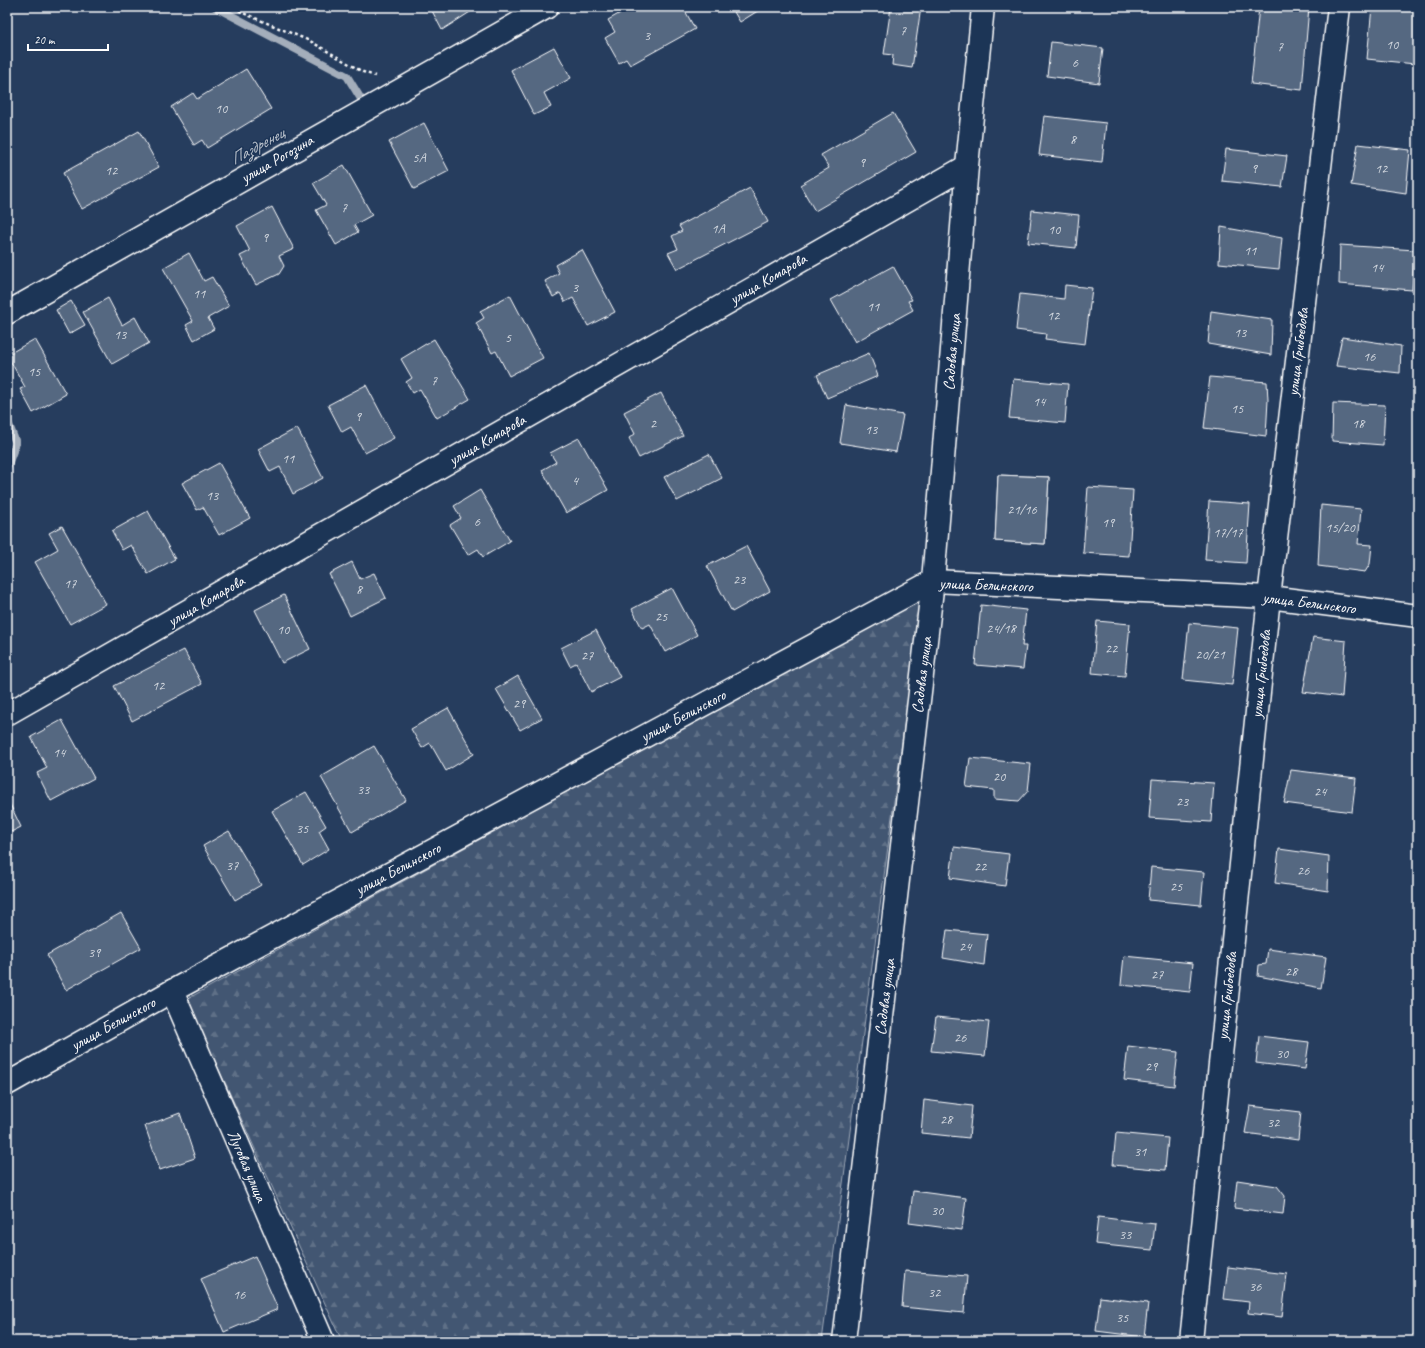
<svg xmlns="http://www.w3.org/2000/svg" width="1425" height="1348" font-family="Caveat,sans-serif">
  <style>
    .forest { fill: url(#forest-firs); stroke: #a0aab8 }
    .lines { fill: none; stroke-linecap: round; stroke-linejoin: round }
    .stream { stroke: #a4aebb; stroke-width: 8 }
    .building { fill: #556781; stroke: #fff }
    .minor-casing { stroke: #fff; stroke-width: 25 }
    .path { stroke: #fff; stroke-width: 2.5; stroke-dasharray: 3 3; stroke-linecap: butt }
    .minor { stroke: #1d3557; stroke-width: 22 }
    .labels { text-anchor: middle; dominant-baseline: central; stroke-width: 3; stroke-linejoin: round; paint-order: stroke }
    .number-label { font-size: 14px; fill: #d4d9e0 }
    .street-label { font-size: 16px; fill: #fff; stroke: #1d3557 }
    .water-label { font-size: 17px; font-style: italic; fill: #bbc2cc; stroke: #1d3557 }
  </style>
  <defs>
    <pattern id="forest-firs" width="22" height="20" patternUnits="userSpaceOnUse"><rect width="22" height="20" fill="#425672"/><path d="M5 1l3.5 6h-7zM16 11l3.5 6h-7z" fill="#5e6f87"/></pattern>
  </defs>
  <rect width="100%" height="100%" fill="#263d5e"/>
  <filter id="ink" filterUnits="userSpaceOnUse"><feTurbulence type="fractalNoise" baseFrequency=".025" numOctaves="2"/><feDisplacementMap in="SourceGraphic" scale="8" xChannelSelector="R" yChannelSelector="G"/><feConvolveMatrix kernelMatrix="1 2 1 2 8 2 1 2 1" color-interpolation-filters="sRGB"/></filter>
  <g filter="url(#ink)">
    <!-- forest -->
    <path class="forest" d="M921 599 822 1341H342L187 999Z"/>
    <g class="lines">
      <!-- stream -->
      <g class="stream">
        <path d="M215 7 347 76 364 104 358 107"/>
        <path d="M7 420 16 443 7 467"/>
      </g>
    </g>
    <!-- building -->
    <g class="building">
      <path d="M430 7H478L442 30Z"/>
      <path d="M631 7H683L695 29 630 65 626 59 619 63 605 38 615 32 608 20Z"/>
      <path d="M731 7H764L740 22Z"/>
      <path d="M891 7H921L912 68 892 65 893 55 884 54Z"/>
      <path d="M1259 7H1309L1302 90 1251 84Z"/>
      <path d="M1372 7H1418V28L1415 64 1367 59Z"/>
      <path d="M1051 42 1103 48 1099 83 1047 76Z"/>
      <path d="M554 47 571 78 544 93 551 107 534 115 511 70Z"/>
      <path d="M246 69 271 109 207 148 202 140 194 145 171 107 193 93 197 99Z"/>
      <path d="M893 113 916 152 815 211 800 185 829 168 821 155Z"/>
      <path d="M1044 116 1106 123 1102 162 1039 155Z"/>
      <path d="M424 123 449 171 414 189 389 142Z"/>
      <path d="M139 131 159 167 82 209 63 173Z"/>
      <path d="M1358 144 1410 150 1406 193 1351 185Z"/>
      <path d="M1226 149 1287 156 1282 187 1222 181Z"/>
      <path d="M344 165 372 215 354 225 358 232 336 245 316 210 326 205 313 183Z"/>
      <path d="M750 188 768 222 677 269 668 253 678 249 672 236 682 231 679 226Z"/>
      <path d="M272 207 294 249 279 256 284 266 279 274 256 285 240 256 250 251 237 226Z"/>
      <path d="M1032 210 1079 215 1076 248 1028 243Z"/>
      <path d="M1221 227 1282 238 1279 269 1219 263Z"/>
      <path d="M1340 245 1415 250 1412 290 1339 284Z"/>
      <path d="M582 250 615 312 588 326 573 298 565 302 560 293 553 297 545 281 559 273 555 265Z"/>
      <path d="M189 253 204 281 212 277 229 306 208 318 214 329 194 340 186 325 193 321 163 268Z"/>
      <path d="M893 266 912 300 908 301 913 310 855 342 831 300Z"/>
      <path d="M1065 285 1092 288 1085 344 1045 339 1046 334 1016 330 1020 294 1064 299Z"/>
      <path d="M510 295 543 358 509 376 496 351 492 353 476 323 484 318 480 311Z"/>
      <path d="M108 298 122 325 135 317 149 343 112 364 83 312Z"/>
      <path d="M71 301 85 325 69 334 56 310Z"/>
      <path d="M1211 311 1272 320 1271 355 1208 344Z"/>
      <path d="M1342 337 1401 346 1400 373 1336 366Z"/>
      <path d="M35 339 66 394 33 413 20 389 25 387 7 355Z"/>
      <path d="M434 339 470 399 437 418 420 389 413 393 406 382 412 378 401 359Z"/>
      <path d="M869 353 878 376 827 398 817 375Z"/>
      <path d="M1210 377 1267 382 1268 400 1266 436 1204 428Z"/>
      <path d="M1013 379 1068 384 1065 423 1009 418Z"/>
      <path d="M366 385 394 438 365 453 351 427 342 432 328 405Z"/>
      <path d="M661 393 683 436 639 458 629 438 635 434 624 412Z"/>
      <path d="M1333 403 1385 405 1383 445 1332 441Z"/>
      <path d="M846 405 903 415 896 452 840 443Z"/>
      <path d="M297 428 323 478 293 494 280 467 270 472 258 449Z"/>
      <path d="M579 438 608 490 566 513 542 470 556 462 550 453Z"/>
      <path d="M709 454 722 478 677 501 664 477Z"/>
      <path d="M219 463 250 518 219 535 203 507 197 510 182 483Z"/>
      <path d="M998 475 1049 477 1045 544 995 541Z"/>
      <path d="M998 475 1049 477 1045 544 995 541Z"/>
      <path d="M1088 487 1133 490 1129 556 1083 553Z"/>
      <path d="M480 490 510 541 483 557 478 549 468 555 450 525 461 518 454 506Z"/>
      <path d="M1209 501 1250 504 1246 563 1205 560Z"/>
      <path d="M1321 505 1361 509 1358 544 1372 545 1370 564 1365 572 1318 566Z"/>
      <path d="M148 511 175 559 148 574 131 545 122 550 112 531Z"/>
      <path d="M62 526 106 604 70 624 35 562 58 549 49 533Z"/>
      <path d="M746 546 770 591 732 612 707 566Z"/>
      <path d="M352 562 360 579 374 573 386 598 350 616 329 574Z"/>
      <path d="M672 588 697 635 665 652 650 624 642 628 632 609Z"/>
      <path d="M284 595 310 649 282 663 255 610Z"/>
      <path d="M981 605 1026 610 1022 646H1026L1023 669 975 665Z"/>
      <path d="M1097 621 1130 624 1125 676 1092 673Z"/>
      <path d="M1189 623 1238 628 1232 685 1183 680Z"/>
      <path d="M596 630 620 677 591 692 576 663 570 666 561 648Z"/>
      <path d="M1313 637 1346 641 1342 697 1303 692Z"/>
      <path d="M184 650 202 684 132 721 114 686Z"/>
      <path d="M518 676 542 718 520 730 496 689Z"/>
      <path d="M448 708 474 754 446 771 430 743 422 748 411 729Z"/>
      <path d="M62 720 94 778 51 801 37 773 47 768 31 737Z"/>
      <path d="M374 746 406 800 352 832 321 777Z"/>
      <path d="M970 758 1031 764 1028 791 1019 801 994 799V790L966 787Z"/>
      <path d="M1291 770 1356 778 1352 812 1284 803Z"/>
      <path d="M1152 779 1214 783 1211 822 1149 818Z"/>
      <path d="M306 792 326 826 319 831 329 849 303 865 272 811Z"/>
      <path d="M7 798 21 827 7 834Z"/>
      <path d="M229 831 261 885 235 900 203 846Z"/>
      <path d="M954 847 1009 854 1005 886 950 878Z"/>
      <path d="M1279 849 1329 856 1328 891 1275 883Z"/>
      <path d="M1151 867 1204 872 1201 905 1148 900Z"/>
      <path d="M121 913 141 948 66 990 47 955Z"/>
      <path d="M947 930 987 934 984 965 943 958Z"/>
      <path d="M1268 949 1326 957 1321 988 1258 976 1259 965 1266 964Z"/>
      <path d="M1124 956 1193 963 1190 992 1121 985Z"/>
      <path d="M936 1017 989 1022 985 1056 931 1051Z"/>
      <path d="M1259 1036 1309 1042 1305 1069 1256 1063Z"/>
      <path d="M1128 1046 1178 1052 1174 1086 1124 1080Z"/>
      <path d="M924 1100 972 1106 969 1138 921 1133Z"/>
      <path d="M1250 1106 1301 1112 1298 1140 1245 1133Z"/>
      <path d="M180 1113 195 1158 160 1170 145 1126Z"/>
      <path d="M1116 1133 1168 1138 1165 1170 1113 1165Z"/>
      <path d="M1237 1180 1277 1186 1285 1196 1283 1214 1234 1208Z"/>
      <path d="M913 1191 966 1198 962 1230 909 1223Z"/>
      <path d="M1098 1217 1155 1224 1152 1250 1095 1244Z"/>
      <path d="M255 1256 278 1309 224 1332 201 1279Z"/>
      <path d="M1228 1267 1287 1274 1282 1317 1248 1313 1249 1302 1224 1299Z"/>
      <path d="M905 1271 967 1276 964 1313 902 1307Z"/>
      <path d="M1100 1297 1148 1303 1144 1337 1096 1331Z"/>
      <path d="M51 1335 53 1341H34Z"/>
    </g>
    <g class="lines">
      <!-- minor casing -->
      <g class="minor-casing">
        <g id="minor">
          <path d="M7 313 547 7"/>
          <path d="M7 714 967 166"/>
          <path d="M172 991 323 1341"/>
          <path d="M7 1084 172 991 933 581 1269 597 1418 616"/>
          <path d="M844 1341 933 581 967 166 983 7"/>
          <path d="M1191 1341 1269 597 1339 7"/>
        </g>
      </g>
      <!-- path -->
      <path class="path" d="M234 7 243 13 310 41 363 72 375 76"/>
      <!-- minor -->
      <use href="#minor" class="minor"/>
    </g>
  </g>
  <g class="labels">
    <!-- number labels -->
    <g class="number-label">
      <text x="903" y="30">7</text>
      <text x="647" y="35">3</text>
      <text x="1392" y="44">10</text>
      <text x="1280" y="46">7</text>
      <text x="1075" y="62">6</text>
      <text x="221" y="108">10</text>
      <text x="1073" y="139">8</text>
      <text x="419" y="157">5А</text>
      <text x="862" y="162">9</text>
      <text x="1254" y="168">9</text>
      <text x="1381" y="168">12</text>
      <text x="111" y="170">12</text>
      <text x="344" y="207">7</text>
      <text x="718" y="228">1А</text>
      <text x="1054" y="229">10</text>
      <text x="265" y="237">9</text>
      <text x="1250" y="250">11</text>
      <text x="1377" y="267">14</text>
      <text x="575" y="287">3</text>
      <text x="199" y="293">11</text>
      <text x="873" y="306">11</text>
      <text x="1053" y="315">12</text>
      <text x="1240" y="332">13</text>
      <text x="120" y="334">13</text>
      <text x="508" y="337">5</text>
      <text x="1369" y="356">16</text>
      <text x="34" y="371">15</text>
      <text x="434" y="380">7</text>
      <text x="1039" y="401">14</text>
      <text x="1237" y="408">15</text>
      <text x="358" y="416">9</text>
      <text x="653" y="423">2</text>
      <text x="1358" y="423">18</text>
      <text x="871" y="429">13</text>
      <text x="288" y="458">11</text>
      <text x="575" y="480">4</text>
      <text x="212" y="495">13</text>
      <text x="1022" y="509">21/16</text>
      <text x="477" y="521">6</text>
      <text x="1108" y="522">19</text>
      <text x="1340" y="527">15/20</text>
      <text x="1228" y="532">17/17</text>
      <text x="739" y="579">23</text>
      <text x="70" y="583">17</text>
      <text x="359" y="589">8</text>
      <text x="661" y="616">25</text>
      <text x="1001" y="628">24/18</text>
      <text x="283" y="629">10</text>
      <text x="1111" y="648">22</text>
      <text x="1210" y="654">20/21</text>
      <text x="587" y="655">27</text>
      <text x="158" y="685">12</text>
      <text x="519" y="703">29</text>
      <text x="59" y="752">14</text>
      <text x="999" y="776">20</text>
      <text x="363" y="789">33</text>
      <text x="1320" y="791">24</text>
      <text x="1182" y="801">23</text>
      <text x="302" y="828">35</text>
      <text x="232" y="865">37</text>
      <text x="980" y="866">22</text>
      <text x="1303" y="870">26</text>
      <text x="1176" y="886">25</text>
      <text x="965" y="946">24</text>
      <text x="94" y="952">39</text>
      <text x="1291" y="971">28</text>
      <text x="1157" y="974">27</text>
      <text x="960" y="1037">26</text>
      <text x="1282" y="1053">30</text>
      <text x="1151" y="1066">29</text>
      <text x="946" y="1119">28</text>
      <text x="1273" y="1122">32</text>
      <text x="1140" y="1151">31</text>
      <text x="937" y="1210">30</text>
      <text x="1125" y="1234">33</text>
      <text x="1255" y="1286">36</text>
      <text x="934" y="1292">32</text>
      <text x="239" y="1294">16</text>
      <text x="1122" y="1317">35</text>
    </g>
    <!-- street labels -->
    <g class="street-label">
      <text transform="translate(277 159) rotate(-30)">улица Рогозина</text>
      <text transform="translate(768 279) rotate(-30)">улица Комарова</text>
      <text transform="translate(952 352) rotate(-85)">Садовая улица</text>
      <text transform="translate(1298 352) rotate(-83)">улица Грибоедова</text>
      <text transform="translate(487 440) rotate(-30)">улица Комарова</text>
      <text transform="translate(986 585) rotate(2)">улица Белинского</text>
      <text transform="translate(206 601) rotate(-30)">улица Комарова</text>
      <text transform="translate(1309 603) rotate(7)">улица Белинского</text>
      <text transform="translate(1261 674) rotate(-84)">улица Грибоедова</text>
      <text transform="translate(922 675) rotate(-83)">Садовая улица</text>
      <text transform="translate(683 716) rotate(-28)">улица Белинского</text>
      <text transform="translate(398 869) rotate(-28)">улица Белинского</text>
      <text transform="translate(1227 996) rotate(-84)">улица Грибоедова</text>
      <text transform="translate(885 997) rotate(-83)">Садовая улица</text>
      <text transform="translate(113 1024) rotate(-29)">улица Белинского</text>
      <text transform="translate(247 1166) rotate(67)">Луговая улица</text>
    </g>
    <!-- water labels -->
    <g class="water-label">
      <text transform="translate(257 146) rotate(-29)">Паздренец</text>
    </g>
  </g>
  <!-- margin -->
  <rect width="1425" height="1348" fill="none" stroke="#1d3557" stroke-width="24"/>
  <rect x="12" y="12" width="1401" height="1324" fill="none" stroke="#fff" stroke-width="1.5" filter="url(#ink)"/>
  <!-- scale -->
  <path d="M28 44v6h80v-6" fill="none" stroke="#ffffff" stroke-width="2"/>
  <text x="34" y="44" font-size="12" fill="#ffffff" stroke="#1d3557" stroke-width="3" paint-order="stroke">20 m</text>
</svg>
